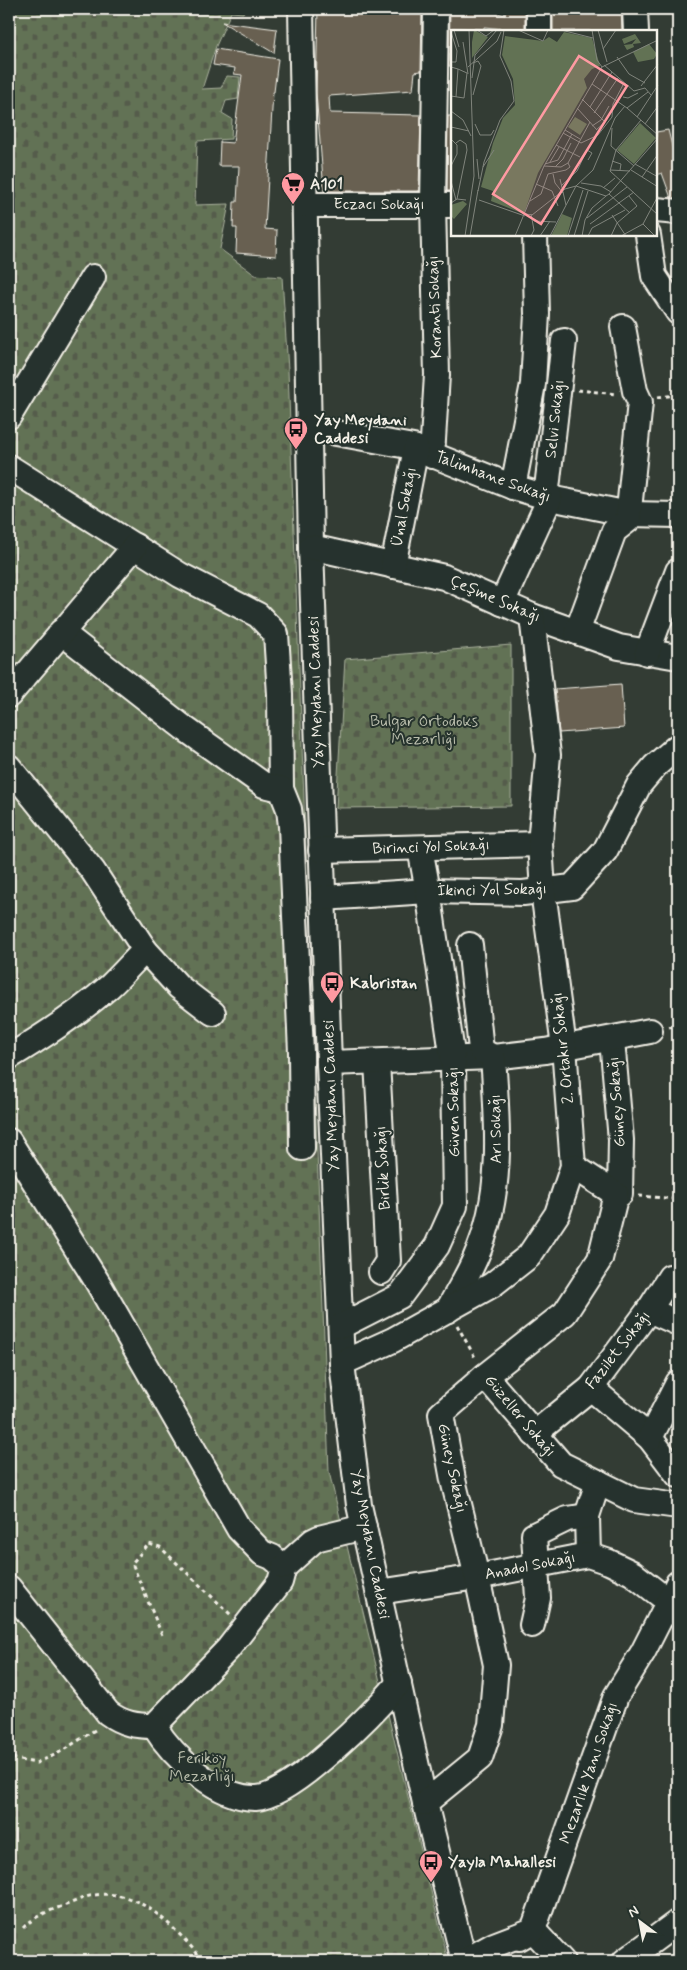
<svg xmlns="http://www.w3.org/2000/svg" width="687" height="1970" font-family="Mynerve,sans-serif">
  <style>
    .cemetery { fill: url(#cemetery-stones); stroke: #abb29e }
    .building { fill: #686151; stroke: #f4f1e8 }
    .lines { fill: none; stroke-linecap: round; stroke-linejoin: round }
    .minor-casing { stroke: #f4f1e8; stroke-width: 28 }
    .path { stroke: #f4f1e8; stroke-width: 3; stroke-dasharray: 4 4; stroke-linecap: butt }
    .minor { stroke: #26332d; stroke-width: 24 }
    .labels { text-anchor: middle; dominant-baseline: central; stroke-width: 4; stroke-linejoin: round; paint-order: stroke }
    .poi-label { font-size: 16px; font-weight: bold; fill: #f4f1e8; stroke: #26332d; text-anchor: start }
    .street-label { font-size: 16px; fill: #f4f1e8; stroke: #26332d }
    .park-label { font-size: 16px; fill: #babead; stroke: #26332d }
    .inset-road { fill: none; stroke: #80847c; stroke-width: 1 }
    .view { fill: #ff9aa2; fill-opacity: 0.15; stroke: #ff9aa2; stroke-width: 2.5 }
    .inset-edge { fill: none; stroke: #f4f1e8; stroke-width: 2.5 }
  </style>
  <defs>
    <pattern id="cemetery-stones" width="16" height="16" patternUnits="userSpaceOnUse" patternTransform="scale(1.25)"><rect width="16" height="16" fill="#627254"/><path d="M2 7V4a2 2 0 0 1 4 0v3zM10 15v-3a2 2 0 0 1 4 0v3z" fill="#545b4c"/></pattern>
  </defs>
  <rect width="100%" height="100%" fill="#333c34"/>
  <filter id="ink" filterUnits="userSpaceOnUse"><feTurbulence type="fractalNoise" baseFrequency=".02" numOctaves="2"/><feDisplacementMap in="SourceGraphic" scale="10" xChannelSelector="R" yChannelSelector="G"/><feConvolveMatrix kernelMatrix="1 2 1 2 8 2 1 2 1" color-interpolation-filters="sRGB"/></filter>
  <g filter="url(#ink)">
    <!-- cemetery -->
    <g class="cemetery">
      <path d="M9 9H245L243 13 231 12 216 46 202 89 221 88 227 76 240 77 238 99 226 101 222 113 232 119 231 139 197 141 195 205 229 204 220 249 255 275 282 277 288 370 329 1472 448 1961H9Z"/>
      <path d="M511 645V806L336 808 345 659Z"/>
    </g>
    <!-- building -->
    <g class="building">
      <path d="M318 9H422L421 71 415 72 413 90 329 96 330 113 421 115 419 191H324L316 93Z"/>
      <path d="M450 9H482L505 15V9H525V31L484 27V29L452 28V66H449Z"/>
      <path d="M553 9H621L622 31H553Z"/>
      <path d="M222 22 277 29 274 53Z"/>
      <path d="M216 49 278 59 274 92H273L265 229 277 230 276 256 236 253 237 228H233L234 202H237L239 166H219L220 142 233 143 242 75 234 74 235 68 213 65Z"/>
      <path d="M448 116H452V191H447Z"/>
      <path d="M668 130 678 170V198H671L662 173 656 175V132Z"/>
      <path d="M621 684 624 728 559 733 555 689Z"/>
    </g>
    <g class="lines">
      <!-- minor casing -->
      <g class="minor-casing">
        <g id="minor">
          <path d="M301 9 311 547 329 1063 342 1363 359 1505 425 1803 464 1961"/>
          <path d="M635 9 636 31"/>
          <path d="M539 31V9"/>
          <path d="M306 205H452"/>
          <path d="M656 210 678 212"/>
          <path d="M648 235 654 276 678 312"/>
          <path d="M9 416 93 277"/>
          <path d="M309 428 413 447 513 487 550 498 629 514 678 515"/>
          <path d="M432 456 437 375 433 204 436 9"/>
          <path d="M9 467 180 575 258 615 276 634 280 694 281 789"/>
          <path d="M513 487 533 384 537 314 535 235"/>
          <path d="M546 497 564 341"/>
          <path d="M311 547 444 577 532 616 619 647 678 657"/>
          <path d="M393 566 416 448"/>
          <path d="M502 603 550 498"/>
          <path d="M61 632 184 728 264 785 281 789 289 809 291 826 301 1052 302 1148"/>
          <path d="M577 632 614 531 628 520 640 402 635 391 623 327"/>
          <path d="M647 653 678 571"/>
          <path d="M9 695 135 546"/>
          <path d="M9 767 93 871 145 950 179 987 213 1013"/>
          <path d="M321 850 540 844"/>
          <path d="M323 898 428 891 523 893 572 887 605 851 639 785 655 766 678 746"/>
          <path d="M612 1040 621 1140 620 1194"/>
          <path d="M9 1057C44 1036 79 1013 110 986 122 975 133 962 145 950"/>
          <path d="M377 1062 388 1261 381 1272"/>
          <path d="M329 1063 493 1057 545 1051 650 1031"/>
          <path d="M9 1141 98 1283 239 1529 262 1553 272 1557 284 1567 280 1582 228 1649 154 1726C173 1757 218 1799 256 1798 292 1797 375 1711 399 1683"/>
          <path d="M448 1310C457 1293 467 1277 475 1259 504 1195 498 1125 493 1057L481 1050 470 945"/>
          <path d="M649 1310 678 1323"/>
          <path d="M341 1326 400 1296 437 1246 455 1206 453 1060 428 891 420 848"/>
          <path d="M342 1363 393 1340 492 1285 529 1256 557 1214 573 1166 564 1047 543 891 540 844 548 755 532 616"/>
          <path d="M485 1376 561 1464 634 1500 678 1506"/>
          <path d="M591 1388 650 1438 678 1475"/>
          <path d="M534 1434 591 1388 649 1310 670 1277"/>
          <path d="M650 1438 678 1383"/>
          <path d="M588 1555 587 1516 598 1482"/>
          <path d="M284 1567 313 1541 319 1538 364 1527"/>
          <path d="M9 1588 108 1713C123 1724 136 1726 154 1726"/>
          <path d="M379 1592 477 1577 588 1555 609 1562 632 1573 669 1602 678 1615"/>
          <path d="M532 1625 538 1598 534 1535 567 1519 587 1516"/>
          <path d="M425 1803 480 1758 491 1725 496 1665 477 1577 453 1480 441 1414 485 1376 565 1313 600 1259 616 1194 573 1166"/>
          <path d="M519 1938 533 1930 562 1961"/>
          <path d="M465 1961 494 1945 533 1930 616 1696 643 1652 678 1583"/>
          <path d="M625 1961 678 1922"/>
        </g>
      </g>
      <!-- path -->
      <g class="path">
        <path d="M578 390 617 394"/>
        <path d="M658 397 678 395"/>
        <path d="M669 1027 678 1025"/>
        <path d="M639 1196 678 1199"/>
        <path d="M457 1325 476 1359"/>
        <path d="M162 1635 132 1563 149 1544 160 1547 231 1615"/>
        <path d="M9 1750 15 1759 36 1763 57 1754 98 1728"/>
        <path d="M23 1928C34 1916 51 1910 66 1905 75 1902 85 1896 95 1895 142 1888 176 1930 204 1961"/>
      </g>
      <!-- minor -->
      <use href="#minor" class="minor"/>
    </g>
  </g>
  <!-- icons -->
  <defs>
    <g id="supermarket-pin" transform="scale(1.25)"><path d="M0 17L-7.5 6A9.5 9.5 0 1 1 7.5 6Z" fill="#ff9aa2" stroke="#26332d"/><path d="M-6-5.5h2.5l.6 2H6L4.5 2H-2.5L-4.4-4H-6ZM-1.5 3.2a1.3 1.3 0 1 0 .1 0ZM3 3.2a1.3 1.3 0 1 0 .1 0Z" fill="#111"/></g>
    <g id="bus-pin" transform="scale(1.25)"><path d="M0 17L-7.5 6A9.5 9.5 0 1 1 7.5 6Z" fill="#ff9aa2" stroke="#26332d"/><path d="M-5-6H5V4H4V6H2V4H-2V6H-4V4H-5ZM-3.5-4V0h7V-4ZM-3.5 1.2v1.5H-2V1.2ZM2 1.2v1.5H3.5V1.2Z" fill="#111"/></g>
  </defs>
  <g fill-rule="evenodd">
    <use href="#supermarket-pin" x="293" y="184"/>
    <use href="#bus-pin" x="296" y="429"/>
    <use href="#bus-pin" x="332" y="983"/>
    <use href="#bus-pin" x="431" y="1862"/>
  </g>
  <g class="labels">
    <!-- poi labels -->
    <g class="poi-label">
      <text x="310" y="184">A101</text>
      <text x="314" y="420">Yay Meydani<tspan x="314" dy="18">Caddesi</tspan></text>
      <text x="350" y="983">Kabristan</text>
      <text x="448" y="1862">Yayla Mahallesi</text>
    </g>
    <!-- street labels -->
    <g class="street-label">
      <text x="379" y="204">Eczacı Sokağı</text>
      <text transform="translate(435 307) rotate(-92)">Koranti Sokağı</text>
      <text transform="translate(555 419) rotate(-84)">Selvi Sokağı</text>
      <text transform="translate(493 477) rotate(20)">Talimhane Sokağı</text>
      <text transform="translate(404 507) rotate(-79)">Ünal Sokağı</text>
      <text transform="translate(495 599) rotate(23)">Çeşme Sokağı</text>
      <text transform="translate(316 692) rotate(-92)">Yay Meydanı Caddesi</text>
      <text transform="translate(431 847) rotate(-2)">Birinci Yol Sokağı</text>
      <text transform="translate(492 890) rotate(-1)">İkinci Yol Sokağı</text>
      <text transform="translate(563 1048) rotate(-96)">2. Ortakır Sokağı</text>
      <text transform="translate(331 1096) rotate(-92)">Yay Meydanı Caddesi</text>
      <text transform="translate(617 1102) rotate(-94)">Güney Sokağı</text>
      <text transform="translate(454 1112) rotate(-91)">Güven Sokağı</text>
      <text transform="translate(496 1129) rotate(-91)">Arı Sokağı</text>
      <text transform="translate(383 1168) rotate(-93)">Birlik Sokağı</text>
      <text transform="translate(618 1350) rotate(-52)">Fazilet Sokağı</text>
      <text transform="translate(520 1416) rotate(50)">Güzeller Sokağı</text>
      <text transform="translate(452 1468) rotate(78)">Güney Sokağı</text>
      <text transform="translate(370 1544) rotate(79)">Yay Meydanı Caddesi</text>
      <text transform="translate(530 1566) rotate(-11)">Anadol Sokağı</text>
      <text transform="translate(589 1773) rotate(-71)">Mezarlık Yanı Sokağı</text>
    </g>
    <!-- park labels -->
    <g class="park-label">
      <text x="424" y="721">Bulgar Ortodoks<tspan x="424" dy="18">Mezarlığı</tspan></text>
      <text x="202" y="1758">Feriköy<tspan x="202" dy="18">Mezarlığı</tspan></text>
    </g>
  </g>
  <!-- overview -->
  <g transform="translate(451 30)">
    <rect width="206" height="206" fill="#333c34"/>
    <path d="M23 0 37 7 21 28V12ZM184 4 190 13 182 14 183 17 176 20 173 15 181 14 185 9 173 14 171 9Z" fill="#627254"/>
    <path d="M198 14 206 24 203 29 187 32 182 22ZM12 171 16 174 3 189 0 186V175ZM111 184 121 188 116 206H100Z" fill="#627254"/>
    <path d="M113 2 141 8 149 36 141 39 133 49 136 58 87 143 73 184 40 171 42 161 30 157 42 113 52 88 64 75 62 49 51 25 54 6 92 11 98 7 106 12ZM124 87 136 94 129 105 117 97ZM189 93 205 108 183 134 166 120Z" fill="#627254"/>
    <path class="inset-road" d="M3 0 8 17M26 0 35 6 43 0M67 0 92 11 97 0M110 0 142 8M141 0 146 30 151 37M147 0 156 32M0 2 6 21 5 32H0M12 12 17 44M152 19 165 0M166 27 178 44 194 53M22 33 27 31 30 36 22 65M153 35 183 61 194 58 200 65M0 37 7 39 5 67M17 37 46 11 50 2M21 48 24 25 46 0M141 54 176 78 207 105M190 56 207 34M0 66 13 68 16 43 7 39M172 67 177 68 187 63M131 69 154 92 145 100M139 77 161 42M126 78 146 100M176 78 197 62M0 81 12 90 20 106M143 83 167 48M186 87 207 55M190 90 165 120 159 141 207 185M24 94 29 105H40L43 100M194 94 207 76M141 96 150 90 158 76M0 97 18 101M161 98 160 116 183 136M114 100 129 109M112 103 130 113 147 105 161 87 162 74 173 53M0 109 6 115V124L0 136M5 113 9 110 15 114 16 120 6 169M105 115 129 127M26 129 28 149M161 131 170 134 169 140M99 132 108 117M94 134 107 130 121 104M184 134 207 147M93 136 110 137 117 133 139 92M32 137 43 120M104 137 112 129 120 113M159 140 179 141M180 140 207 157M102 144 104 153 112 163M191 147 207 124M109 149 115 175M0 151 5 170M130 153 150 156 160 162M85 154 101 161 107 176M111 155 126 141 136 120 141 123 137 130M125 156 155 166 158 164 179 183M152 158 164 148M27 161 33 132 49 90 63 71 60 51 49 26 53 0M158 164 207 108M28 170 74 186M79 171 90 164 97 144 115 140 119 137 117 133M0 173 6 169 15 170M75 184 81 185 114 159 125 156M80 184 83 200 80 206M161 185 175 206M136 188 176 157M83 191 105 192M139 194 183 162M192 194 204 206M14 206 23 146 18 0M19 206 27 160M64 206 93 136 151 37 207 10M89 206 99 191M99 206 125 156 142 140 164 88 174 76M117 206 132 160M123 206 137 161M131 206 134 190 141 178 155 166M137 206 141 198 174 180M160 206 166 193 186 176 178 166M170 206 192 194 207 166"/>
    <path class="view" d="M128 26 176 56 90 194 42 164Z"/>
    <rect width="206" height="206" class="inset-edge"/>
  </g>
  <!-- margin -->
  <rect width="687" height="1970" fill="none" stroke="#26332d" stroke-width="30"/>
  <rect x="15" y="15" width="657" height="1940" fill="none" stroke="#f4f1e8" stroke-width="2" filter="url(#ink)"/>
  <!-- north arrow -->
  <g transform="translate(640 1922) rotate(328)" stroke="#26332d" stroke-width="4" paint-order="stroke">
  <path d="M0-4L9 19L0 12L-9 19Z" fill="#f4f1e8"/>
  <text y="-8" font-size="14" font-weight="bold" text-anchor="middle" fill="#f4f1e8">N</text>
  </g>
</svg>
